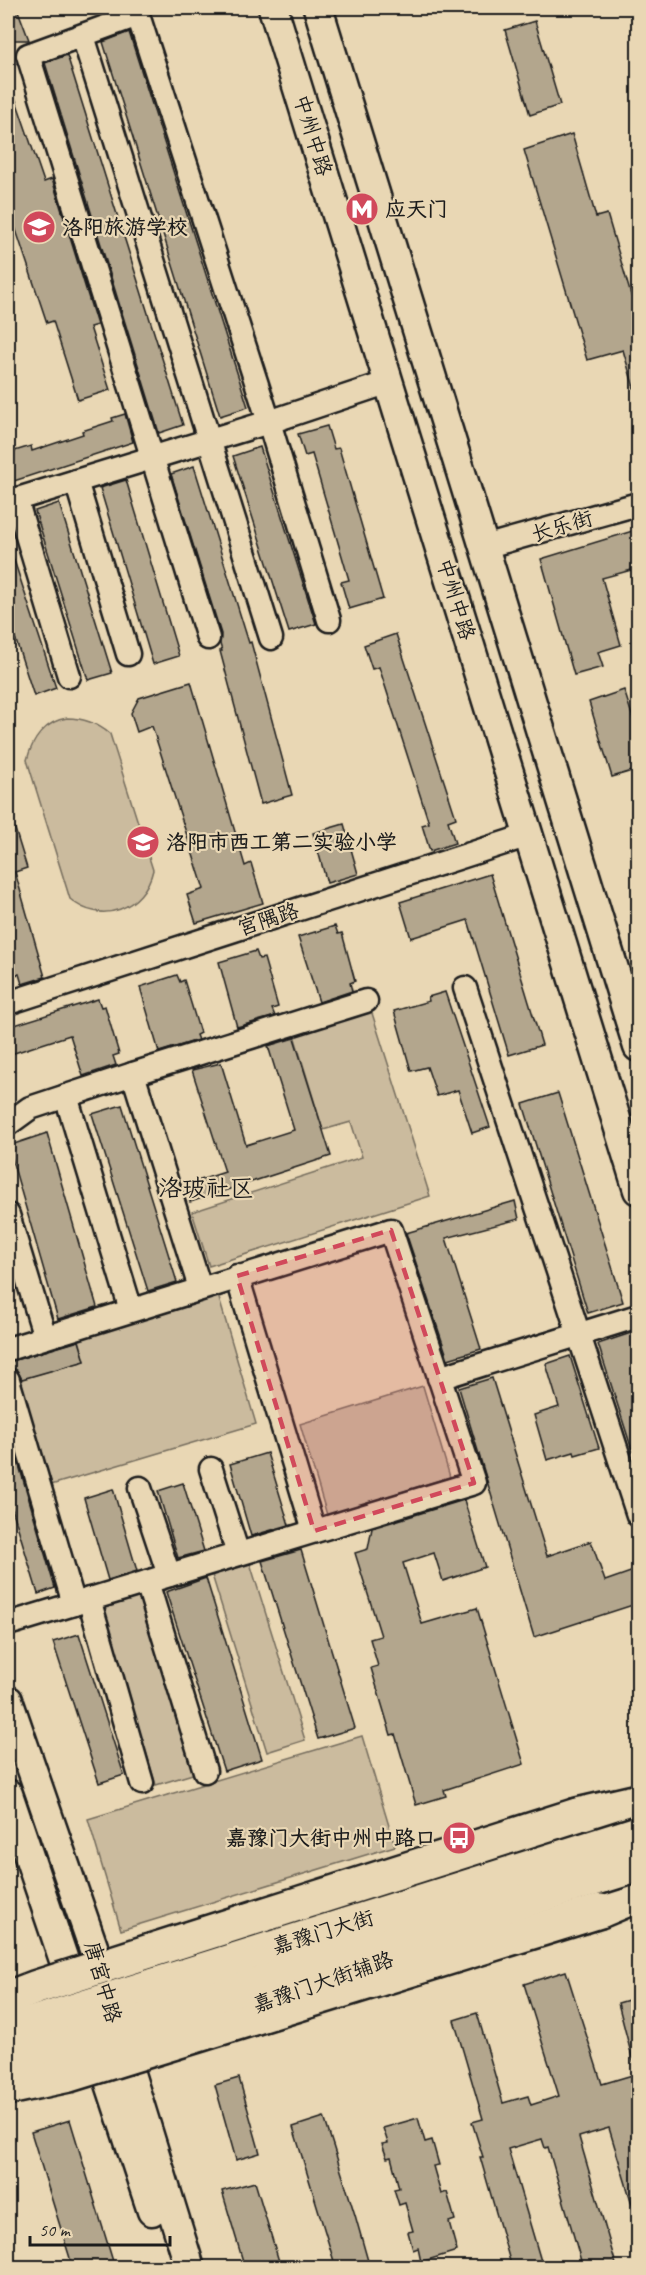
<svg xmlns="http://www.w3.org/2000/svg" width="646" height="2275" font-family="Caveat,'LXGW WenKai TC',sans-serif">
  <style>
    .green { fill: #cbbb9e; stroke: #746c5d; stroke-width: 1.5 }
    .building { fill: #b3a68d; stroke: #1c1c1c; stroke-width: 1.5 }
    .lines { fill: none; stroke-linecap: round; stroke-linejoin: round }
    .minor-casing { stroke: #1c1c1c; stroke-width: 27 }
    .major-casing { stroke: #1c1c1c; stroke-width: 33 }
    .highway-casing { stroke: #1c1c1c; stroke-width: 38 }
    .minor { stroke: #e9d7b4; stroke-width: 22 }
    .major { stroke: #e9d7b4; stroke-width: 28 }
    .highway { stroke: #e9d7b4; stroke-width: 33 }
    .highway-bridge-casing { stroke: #1c1c1c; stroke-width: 38; stroke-linecap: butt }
    .highway-bridge { stroke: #e9d7b4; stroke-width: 33 }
    .marked { fill: #d1495b; fill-opacity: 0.2; stroke: #d1495b; stroke-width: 4.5; stroke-dasharray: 12 8; stroke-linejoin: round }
    .labels { text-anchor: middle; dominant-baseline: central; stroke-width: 4.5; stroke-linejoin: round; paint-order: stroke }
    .street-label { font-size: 21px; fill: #1c1c1c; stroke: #e9d7b4 }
    .poi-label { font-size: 21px; font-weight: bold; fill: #1c1c1c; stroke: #e9d7b4; text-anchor: start }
    .quarter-label { font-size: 24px; fill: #1c1c1c; stroke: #e9d7b4 }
  </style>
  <rect width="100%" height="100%" fill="#e9d7b4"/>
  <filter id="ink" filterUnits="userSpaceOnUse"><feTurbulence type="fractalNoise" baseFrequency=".0167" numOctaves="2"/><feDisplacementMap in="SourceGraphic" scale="12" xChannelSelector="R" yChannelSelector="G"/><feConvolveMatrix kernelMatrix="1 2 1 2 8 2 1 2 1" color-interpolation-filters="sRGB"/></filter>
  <g filter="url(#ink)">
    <!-- green -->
    <g class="green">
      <path d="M67 718C84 718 97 723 110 734L153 870C144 909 101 926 70 899L27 760C32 740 45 721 67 718Z"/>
      <path d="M371 1010 430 1196 209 1266 192 1212 362 1157 351 1122 323 1130 294 1035Z"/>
      <path d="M218 1295 256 1424 51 1485 20 1379 85 1361 78 1336Z"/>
      <path d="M423 1386 450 1477 327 1515 300 1424Z"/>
      <path d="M250 1563 305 1740 267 1752 212 1575Z"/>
      <path d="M141 1593 196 1773 156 1785 101 1605Z"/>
      <path d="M362 1736 395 1846 121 1930 88 1819Z"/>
    </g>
    <!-- building -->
    <g class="building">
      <path d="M8 8H17L29 40H8Z"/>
      <path d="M535 21 560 105 530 115 505 30Z"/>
      <path d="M129 32 248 407 220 416 103 42Z"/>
      <path d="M67 55 183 425 159 433 45 63Z"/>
      <path d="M8 83H10L44 182 52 179 97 325 90 327 110 390 78 400 53 321 47 323 8 206V182L13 180 8 165Z"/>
      <path d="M572 134 596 217 607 214 639 322V388H634L623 350 587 360 524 150Z"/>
      <path d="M125 414 133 442 8 483V453L31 446 32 451 83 434 82 431 113 421 112 418Z"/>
      <path d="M327 426 334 449 339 448 383 599 349 609 341 582 349 580 312 454 305 456 298 434Z"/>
      <path d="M260 447 316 624 289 632 233 456Z"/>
      <path d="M194 466 249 643 251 642 292 795 261 804 220 651H222L220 644 221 634 171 474Z"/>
      <path d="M126 480 179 656 153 664 100 488Z"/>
      <path d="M59 503 112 673 88 680 35 511Z"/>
      <path d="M639 529V568L602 578 621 645 598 652 603 667 574 675 541 559Z"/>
      <path d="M8 548H10L56 688 34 696 8 616Z"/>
      <path d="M396 634 456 818 448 821 455 843 430 851 422 825 429 823 379 667 372 669 364 645Z"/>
      <path d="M191 682 245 866 251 863 263 903 196 923 187 895 204 889 152 726 137 732 131 713 139 698Z"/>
      <path d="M624 690 639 737V769L612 777 589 702Z"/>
      <path d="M11 816 27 868 15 872 45 977 22 984 19 974 8 977V817Z"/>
      <path d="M344 824 358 874 327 883 313 833Z"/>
      <path d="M490 874 542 1045 509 1055 468 920 411 938 400 902Z"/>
      <path d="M335 926 338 934 342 933 355 981 350 983 352 991 319 1002 298 937Z"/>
      <path d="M256 951 259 959 264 958 278 1007 272 1009 275 1016 237 1027 219 962Z"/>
      <path d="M177 975 180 982 184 980 200 1033 196 1035 198 1040 159 1052 140 987Z"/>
      <path d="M445 992 490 1127 472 1133 458 1090 437 1096 427 1067 411 1071 394 1011 429 1001 428 997Z"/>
      <path d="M98 999 101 1007 105 1006 119 1054 113 1056 116 1065 83 1076 70 1035 8 1055V1027Z"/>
      <path d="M294 1038 331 1156 190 1202 185 1185 225 1172 192 1070 221 1063 246 1145 294 1130 268 1046Z"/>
      <path d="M558 1093 623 1302 588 1313 523 1104Z"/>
      <path d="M122 1105 177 1282 148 1291 92 1114Z"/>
      <path d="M47 1133 97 1307 58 1319 8 1146Z"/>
      <path d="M515 1201 519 1219 446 1238 481 1349 448 1359 406 1233Z"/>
      <path d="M634 1332 639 1347V1459H635L598 1344Z"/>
      <path d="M79 1341 85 1361 22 1379 17 1370 8 1367V1362Z"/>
      <path d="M570 1356 599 1448 575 1455 574 1452 547 1460 534 1415 559 1407 546 1364Z"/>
      <path d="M492 1378 547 1556 591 1541 605 1581 639 1569V1603L534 1637 459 1388Z"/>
      <path d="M8 1428 55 1588 38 1594 8 1495Z"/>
      <path d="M267 1453 289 1525 251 1536 230 1464Z"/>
      <path d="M183 1483 204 1551 178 1558 158 1491Z"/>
      <path d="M113 1489 137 1571 108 1580 84 1498Z"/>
      <path d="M464 1500 485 1567 443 1581 434 1553 403 1563 422 1624 477 1608 524 1764 444 1790 446 1796 416 1805 395 1734 391 1735 371 1668 378 1666 370 1639 381 1636 355 1553 368 1549 372 1528Z"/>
      <path d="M301 1550 355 1728 318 1739 262 1561Z"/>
      <path d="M206 1578 262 1759 224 1771 166 1592Z"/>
      <path d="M79 1634 124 1775 99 1783 53 1642Z"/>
      <path d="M566 1971 602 2084 639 2073V2213L635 2214 609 2128 579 2137 617 2268H583L548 2147 545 2148 542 2139 508 2149 543 2268H512L480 2157H483L472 2122 483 2119 454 2020 477 2013 503 2103 528 2096 531 2105 559 2096 524 1984Z"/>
      <path d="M639 1997V2061H633L618 2003Z"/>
      <path d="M239 2078 260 2153 236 2160 215 2085Z"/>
      <path d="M324 2117 355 2215 370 2268H336L293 2127Z"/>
      <path d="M418 2118 425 2142 432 2140 439 2165 433 2166 441 2194 447 2192 455 2220 449 2222 457 2251 421 2262 418 2248 413 2250 408 2232 413 2231 405 2203 399 2205 394 2189 399 2188 391 2157 387 2158 382 2144 388 2143 383 2128Z"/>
      <path d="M70 2120 115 2268H73L31 2132Z"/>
      <path d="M255 2182 281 2268H245L222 2191Z"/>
    </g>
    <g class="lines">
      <!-- minor casing -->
      <g class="minor-casing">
        <g id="minor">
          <path d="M83 36 271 638"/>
          <path d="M76 481 128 654"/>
          <path d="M16 499 69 676"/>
          <path d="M8 502 269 422 389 382"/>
          <path d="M484 547 638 504"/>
          <path d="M208 638 28 55 138 15 269 422 329 620"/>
          <path d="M465 988 638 1515"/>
          <path d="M8 1003 529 835"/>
          <path d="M133 1074 366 1001"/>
          <path d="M66 1096 131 1310"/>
          <path d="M8 1124 30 1108 133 1074 200 1288"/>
          <path d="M8 1215 45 1337"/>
          <path d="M237 1276 314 1531"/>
          <path d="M8 1349 391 1230 474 1483 8 1624"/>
          <path d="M439 1378 638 1316"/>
          <path d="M8 1380 74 1604"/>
          <path d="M211 1469 238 1554"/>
          <path d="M140 1488 169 1575"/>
          <path d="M147 1582 205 1771"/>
          <path d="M89 1599 142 1783"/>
        </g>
      </g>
      <!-- major casing -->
      <g class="major-casing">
        <g id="major">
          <path d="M273 8 638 1190"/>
          <path d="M318 8 638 1047"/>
          <path d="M8 1700 107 1987"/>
          <path d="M8 1794 76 1996"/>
          <path d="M119 2038 190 2268"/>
          <path d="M97 2044 152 2211"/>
        </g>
      </g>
      <!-- highway casing -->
      <g class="highway-casing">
        <g id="highway">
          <path d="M577 1815 638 1801"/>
          <path d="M600 1911 638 1895"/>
        </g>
      </g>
      <!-- minor -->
      <use href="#minor" class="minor"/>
      <!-- major -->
      <use href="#major" class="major"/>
      <!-- highway -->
      <use href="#highway" class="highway"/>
      <!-- highway-bridge casing -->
      <g class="highway-bridge-casing">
        <g id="highway-bridge">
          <path d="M8 1998 37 1987 577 1815"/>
          <path d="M8 2031 638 1833"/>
          <path d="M8 2063 638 1865"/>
          <path d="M8 2088 69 2075 600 1911"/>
        </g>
      </g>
      <!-- highway-bridge -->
      <use href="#highway-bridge" class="highway-bridge"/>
    </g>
  </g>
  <!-- marked area -->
  <path class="marked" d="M391 1230 474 1483 314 1531 237 1276Z"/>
  <!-- icons -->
  <defs>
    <g id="metro-disc" transform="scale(1.725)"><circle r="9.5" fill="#d1495b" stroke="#e9d7b4"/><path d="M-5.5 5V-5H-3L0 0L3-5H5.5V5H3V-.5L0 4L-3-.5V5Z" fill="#fff"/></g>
    <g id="school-disc" transform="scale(1.725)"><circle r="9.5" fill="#d1495b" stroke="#e9d7b4"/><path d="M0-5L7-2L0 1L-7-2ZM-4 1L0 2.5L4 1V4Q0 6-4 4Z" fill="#fff"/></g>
    <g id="bus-disc" transform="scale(1.725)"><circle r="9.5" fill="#d1495b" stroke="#e9d7b4"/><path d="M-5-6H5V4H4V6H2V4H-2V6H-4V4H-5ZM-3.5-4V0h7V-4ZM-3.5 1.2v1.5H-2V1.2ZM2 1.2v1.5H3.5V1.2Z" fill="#fff"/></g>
  </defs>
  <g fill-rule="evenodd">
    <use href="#metro-disc" x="362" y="209"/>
    <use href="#school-disc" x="39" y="227"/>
    <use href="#school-disc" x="143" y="842"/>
    <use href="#bus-disc" x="459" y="1838"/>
  </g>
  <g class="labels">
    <!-- street labels -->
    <g class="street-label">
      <text transform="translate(313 135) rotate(73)">中州中路</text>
      <text transform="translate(562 526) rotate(-16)">长乐街</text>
      <text transform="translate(456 599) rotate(73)">中州中路</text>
      <text transform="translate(268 919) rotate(-18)">宫隅路</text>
      <text transform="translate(323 1932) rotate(-17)">嘉豫门大街</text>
      <text transform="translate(103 1982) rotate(74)">唐宫中路</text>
      <text transform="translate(323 1982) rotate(-19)">嘉豫门大街辅路</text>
    </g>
    <!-- poi labels -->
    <g class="poi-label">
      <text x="385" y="209">应天门</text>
      <text x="62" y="227">洛阳旅游学校</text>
      <text x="166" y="842">洛阳市西工第二实验小学</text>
      <text x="436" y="1838" text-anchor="end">嘉豫门大街中州中路口</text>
    </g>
    <!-- quarter labels -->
    <g class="quarter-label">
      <text x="206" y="1188">洛玻社区</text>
    </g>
  </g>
  <!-- margin -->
  <rect width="646" height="2275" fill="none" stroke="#e9d7b4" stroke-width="30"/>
  <rect x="15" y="15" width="616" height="2245" fill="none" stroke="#1c1c1c" stroke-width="2" filter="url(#ink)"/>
  <!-- scale -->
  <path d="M30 2236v9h140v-9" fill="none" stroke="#1c1c1c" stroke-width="3"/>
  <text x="39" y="2236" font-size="18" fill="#1c1c1c" stroke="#e9d7b4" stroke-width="4.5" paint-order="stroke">50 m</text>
</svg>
